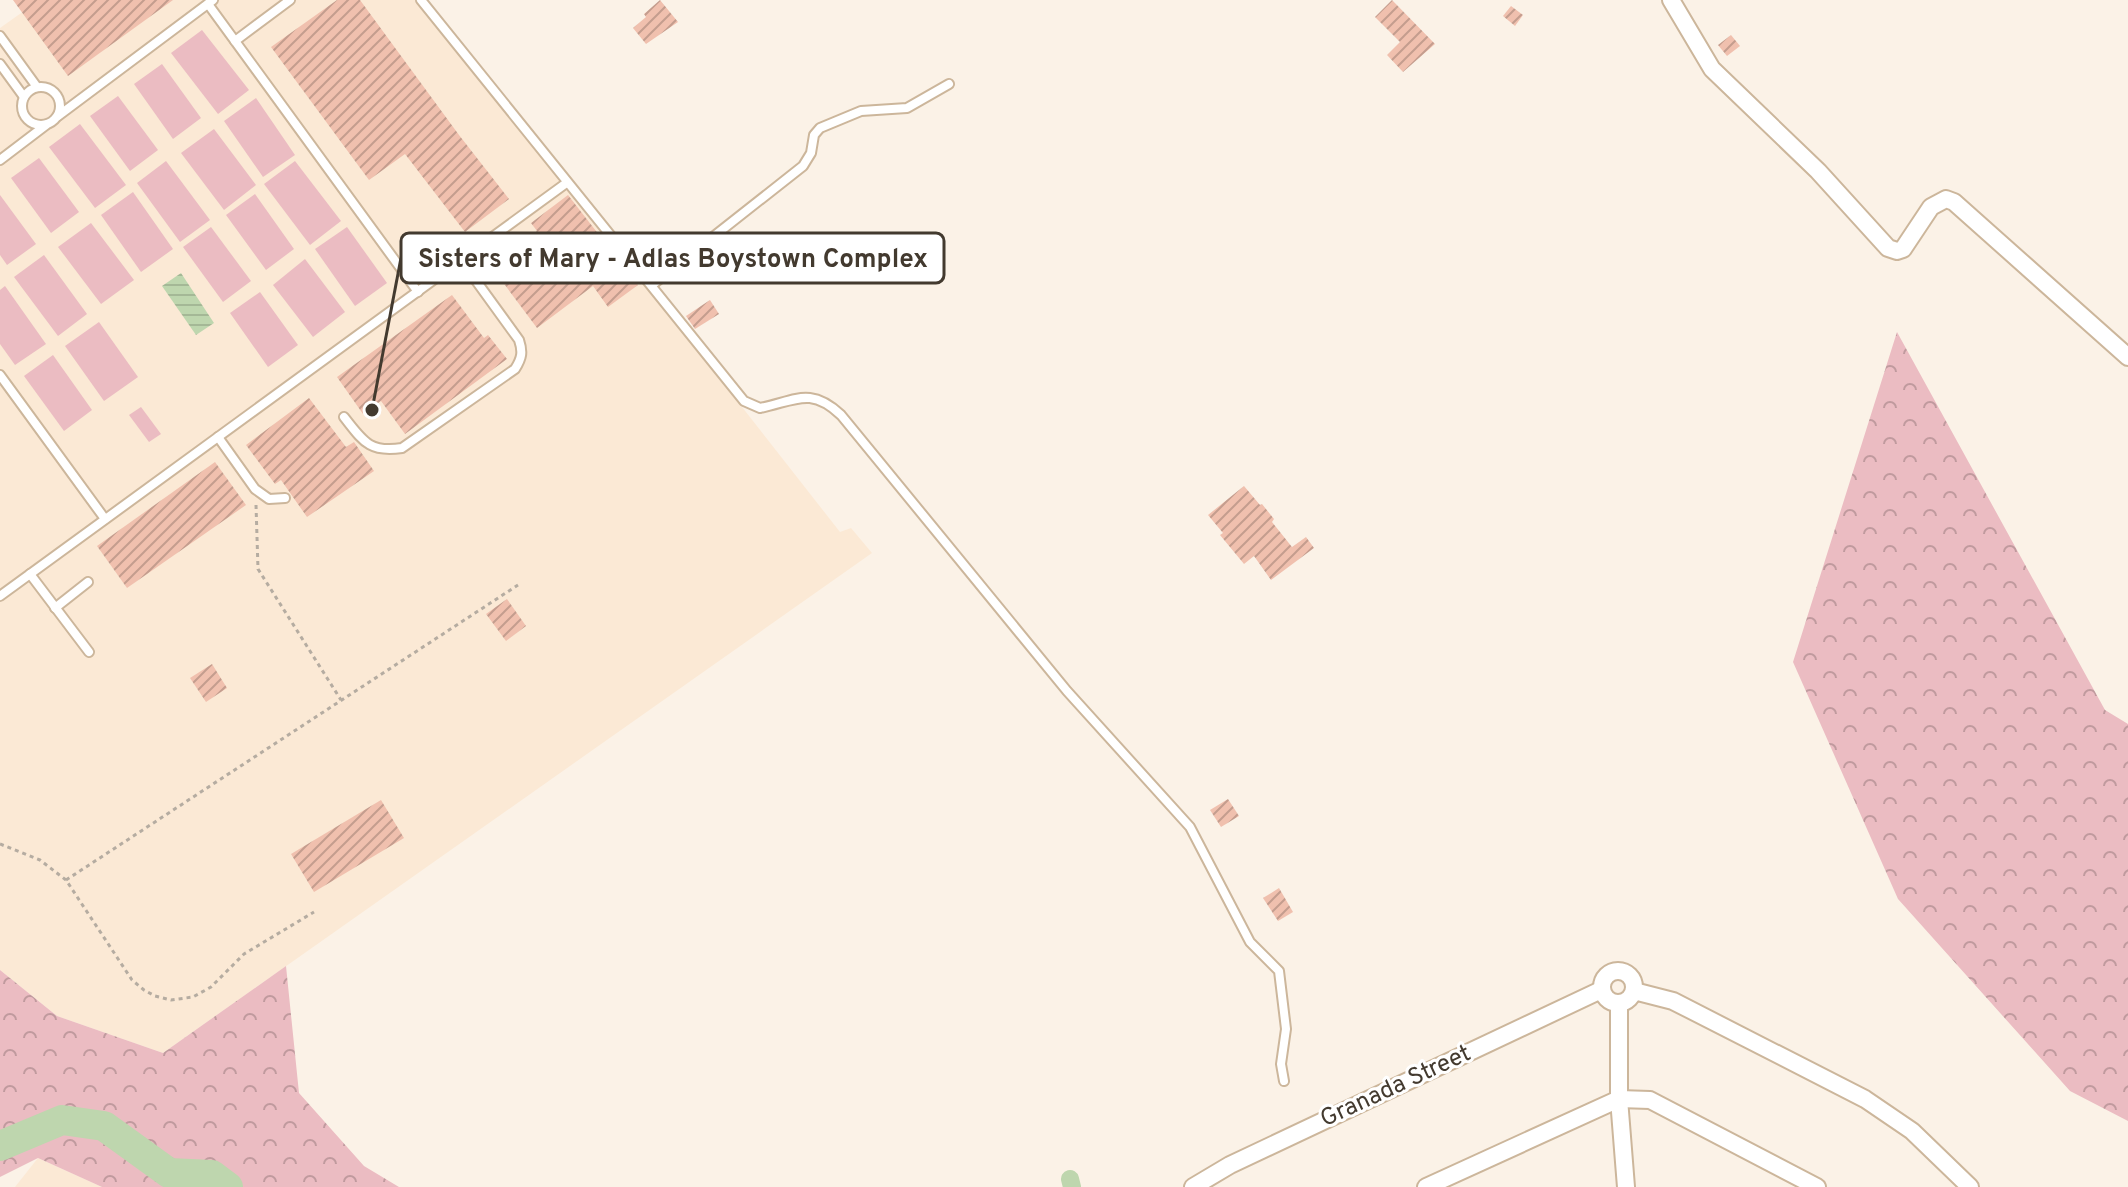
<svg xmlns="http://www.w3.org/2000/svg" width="2128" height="1187" font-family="Overpass,sans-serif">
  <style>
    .built { fill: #fbe9d5 }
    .forest { fill: url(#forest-crowns) }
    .pitch { fill: #ebbcc2 }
    .water { fill: url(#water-rules) }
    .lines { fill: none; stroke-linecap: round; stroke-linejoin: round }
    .canal { stroke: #bed6ae; stroke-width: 18 }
    .river { stroke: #bed6ae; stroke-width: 30 }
    .building { fill: url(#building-hatch) }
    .lane-casing { stroke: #ccb69b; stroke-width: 12 }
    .street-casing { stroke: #ccb69b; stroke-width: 20 }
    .path { stroke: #b5aca1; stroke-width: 3; stroke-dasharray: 4 4; stroke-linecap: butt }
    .lane { stroke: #fff; stroke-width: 8 }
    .street { stroke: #fff; stroke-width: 16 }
    .labels { text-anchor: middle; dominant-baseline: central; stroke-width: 6; stroke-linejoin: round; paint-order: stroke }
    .street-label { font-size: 24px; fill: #433a2f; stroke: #fff }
    .leader { fill: none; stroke: #433a2f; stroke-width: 3 }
    .callout-dot { fill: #433a2f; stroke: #fff; stroke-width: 3 }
    .callout { fill: #fff; stroke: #433a2f; stroke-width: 3 }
    .callout-label { font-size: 26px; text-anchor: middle; font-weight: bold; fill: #433a2f }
  </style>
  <defs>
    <pattern id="forest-crowns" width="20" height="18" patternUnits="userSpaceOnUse" patternTransform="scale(2)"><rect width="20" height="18" fill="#ebbcc2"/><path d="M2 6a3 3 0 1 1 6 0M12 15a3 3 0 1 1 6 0" fill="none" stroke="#c09a9e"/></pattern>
    <pattern id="water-rules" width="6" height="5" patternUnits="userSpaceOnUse" patternTransform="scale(2)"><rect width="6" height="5" fill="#bed6ae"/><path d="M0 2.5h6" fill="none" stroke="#a4b896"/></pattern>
    <pattern id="building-hatch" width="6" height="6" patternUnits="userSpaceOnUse" patternTransform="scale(2)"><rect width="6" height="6" fill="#f0c0ae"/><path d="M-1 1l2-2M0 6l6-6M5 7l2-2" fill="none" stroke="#c49d8e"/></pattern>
  </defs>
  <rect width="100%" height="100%" fill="#fbf2e7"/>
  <!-- built -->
  <g class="built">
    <path d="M16 0H416L651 291 840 532 851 528 872 553 163 1053 57 1016 0 970V28L24 11Z"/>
    <path d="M38 1158 102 1187H15Z"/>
  </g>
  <!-- forest -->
  <g class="forest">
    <path d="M1897 332 2105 710 2128 724V1121L2070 1091 1898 899 1793 662Z"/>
    <path d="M286 966 299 1093 364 1166 399 1187H102L38 1158 0 1177V970L57 1016 163 1053Z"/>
  </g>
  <!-- pitch -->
  <g class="pitch">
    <path d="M202 30 249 90 218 114 171 53Z"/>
    <path d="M162 64 201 118 173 139 134 84Z"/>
    <path d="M118 96 158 150 130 171 90 116Z"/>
    <path d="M256 98 295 155 263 177 224 121Z"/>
    <path d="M80 124 126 185 95 208 49 147Z"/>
    <path d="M214 129 256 185 224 210 181 153Z"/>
    <path d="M39 158 79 212 51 233 11 178Z"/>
    <path d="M166 161 210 220 180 242 137 183Z"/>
    <path d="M295 161 341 221 310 245 264 184Z"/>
    <path d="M133 192 173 249 141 272 101 215Z"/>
    <path d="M255 194 294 249 266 270 226 215Z"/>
    <path d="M0 195 36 244 7 265 0 255Z"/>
    <path d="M91 223 134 280 101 304 58 247Z"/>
    <path d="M211 227 251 281 223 302 183 247Z"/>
    <path d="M347 227 387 283 355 306 315 249Z"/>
    <path d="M44 255 87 314 58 336 14 277Z"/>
    <path d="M305 259 345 312 313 337 273 285Z"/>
    <path d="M5 286 46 344 15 365 0 344V290Z"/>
    <path d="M260 292 298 345 268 367 230 313Z"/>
    <path d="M99 322 138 377 104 401 65 346Z"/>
    <path d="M53 355 92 410 64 431 24 376Z"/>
    <path d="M141 407 161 434 149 442 129 415Z"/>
  </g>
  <!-- water -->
  <path class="water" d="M181 273 214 323 196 335 162 286Z"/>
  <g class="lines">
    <!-- canal -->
    <path class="canal" d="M1070 1179 1072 1187"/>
    <!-- river -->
    <path class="river" d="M0 1146 62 1120 104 1126 169 1173 212 1175 228 1187"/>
  </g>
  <!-- building -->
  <g class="building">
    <path d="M13 0H173L68 76Z"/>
    <path d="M337 0H360L459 135 509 199 465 232 405 154 369 180 271 47Z"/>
    <path d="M660 0 678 22 646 44 633 28 646 17 644 14Z"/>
    <path d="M1392 0 1435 44 1403 72 1387 55 1400 42 1375 17Z"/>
    <path d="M1511 6 1523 15 1515 26 1503 16Z"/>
    <path d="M1731 35 1740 46 1727 56 1718 45Z"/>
    <path d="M568 195 638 285 608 307 593 286 537 328 490 265 537 231 531 223Z"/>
    <path d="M452 295 484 338 488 335 507 359 405 434 381 401 363 414 337 377Z"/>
    <path d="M710 300 719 314 695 329 686 316Z"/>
    <path d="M309 398 346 447 354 442 374 471 307 517 281 480 275 484 246 445Z"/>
    <path d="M215 462 246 505 127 588 97 546Z"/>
    <path d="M1244 486 1260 505 1262 504 1274 519 1272 522 1292 547 1306 537 1314 548 1271 580 1254 556 1244 564 1220 535 1223 533 1208 515Z"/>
    <path d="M507 599 526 626 506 641 486 614Z"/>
    <path d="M212 664 227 688 206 702 190 678Z"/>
    <path d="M1228 799 1239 816 1221 827 1210 810Z"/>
    <path d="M381 800 404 838 314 892 291 854Z"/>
    <path d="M1279 888 1293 912 1278 921 1263 898Z"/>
  </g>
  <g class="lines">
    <!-- lane casing -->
    <g class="lane-casing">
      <g id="lane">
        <path d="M421 0 744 401 760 408C795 401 810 386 841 415L1067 691 1190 827 1250 942 1279 971 1286 1029 1281 1064 1284 1081"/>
        <path d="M208 4 418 292"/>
        <path d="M0 36 37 87"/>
        <path d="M235 41 290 0"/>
        <path d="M0 64 24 97"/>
        <circle cx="41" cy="106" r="19"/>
        <path d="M58 116 213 0"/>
        <path d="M0 160 46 125"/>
        <path d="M652 285 803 166 811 153 814 135 820 128 861 111 907 108 949 84"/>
        <path d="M0 375 105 519"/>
        <path d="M344 417C363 441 369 453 402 448L515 369C522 358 523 352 519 340L461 260"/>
        <path d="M218 437 255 489 269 499 285 498"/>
        <path d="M30 574 89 652"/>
        <path d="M0 596 565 184"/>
        <path d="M55 608 88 582"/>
      </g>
    </g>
    <!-- street casing -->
    <g class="street-casing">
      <g id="street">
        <path d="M1671 0 1712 69 1818 171 1888 248 1897 251 1903 249 1931 207 1946 199 1954 202 2128 357"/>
        <circle cx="1618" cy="987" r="16"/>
        <path d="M1634 991 1673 1001 1865 1099 1912 1131 1970 1187"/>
        <path d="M1619 1003V1099L1626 1187"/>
        <path d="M1193 1187 1230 1165 1601 990"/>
        <path d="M1426 1187 1619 1099 1650 1100 1817 1187"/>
      </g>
    </g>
    <!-- path -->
    <g class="path">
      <path d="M256 505 258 569 341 700"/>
      <path d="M0 844 40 860 66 880 132 980 144 990 155 996 171 1000 193 997 211 987 244 954 314 912"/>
      <path d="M66 880 518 585"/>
    </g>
    <!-- lane -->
    <use href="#lane" class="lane"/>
    <!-- street -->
    <use href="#street" class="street"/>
  </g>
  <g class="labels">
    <!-- street labels -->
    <g class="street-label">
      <text transform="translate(1396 1087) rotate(-25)">Granada Street</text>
    </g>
  </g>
  <!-- callouts -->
  <path class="leader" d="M372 410L401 258"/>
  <circle class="callout-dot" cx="372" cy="410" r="8"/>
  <rect class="callout" x="401" y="233" width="543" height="50" rx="8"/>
  <g class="callout-label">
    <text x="673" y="267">Sisters of Mary - Adlas Boystown Complex</text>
  </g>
</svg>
